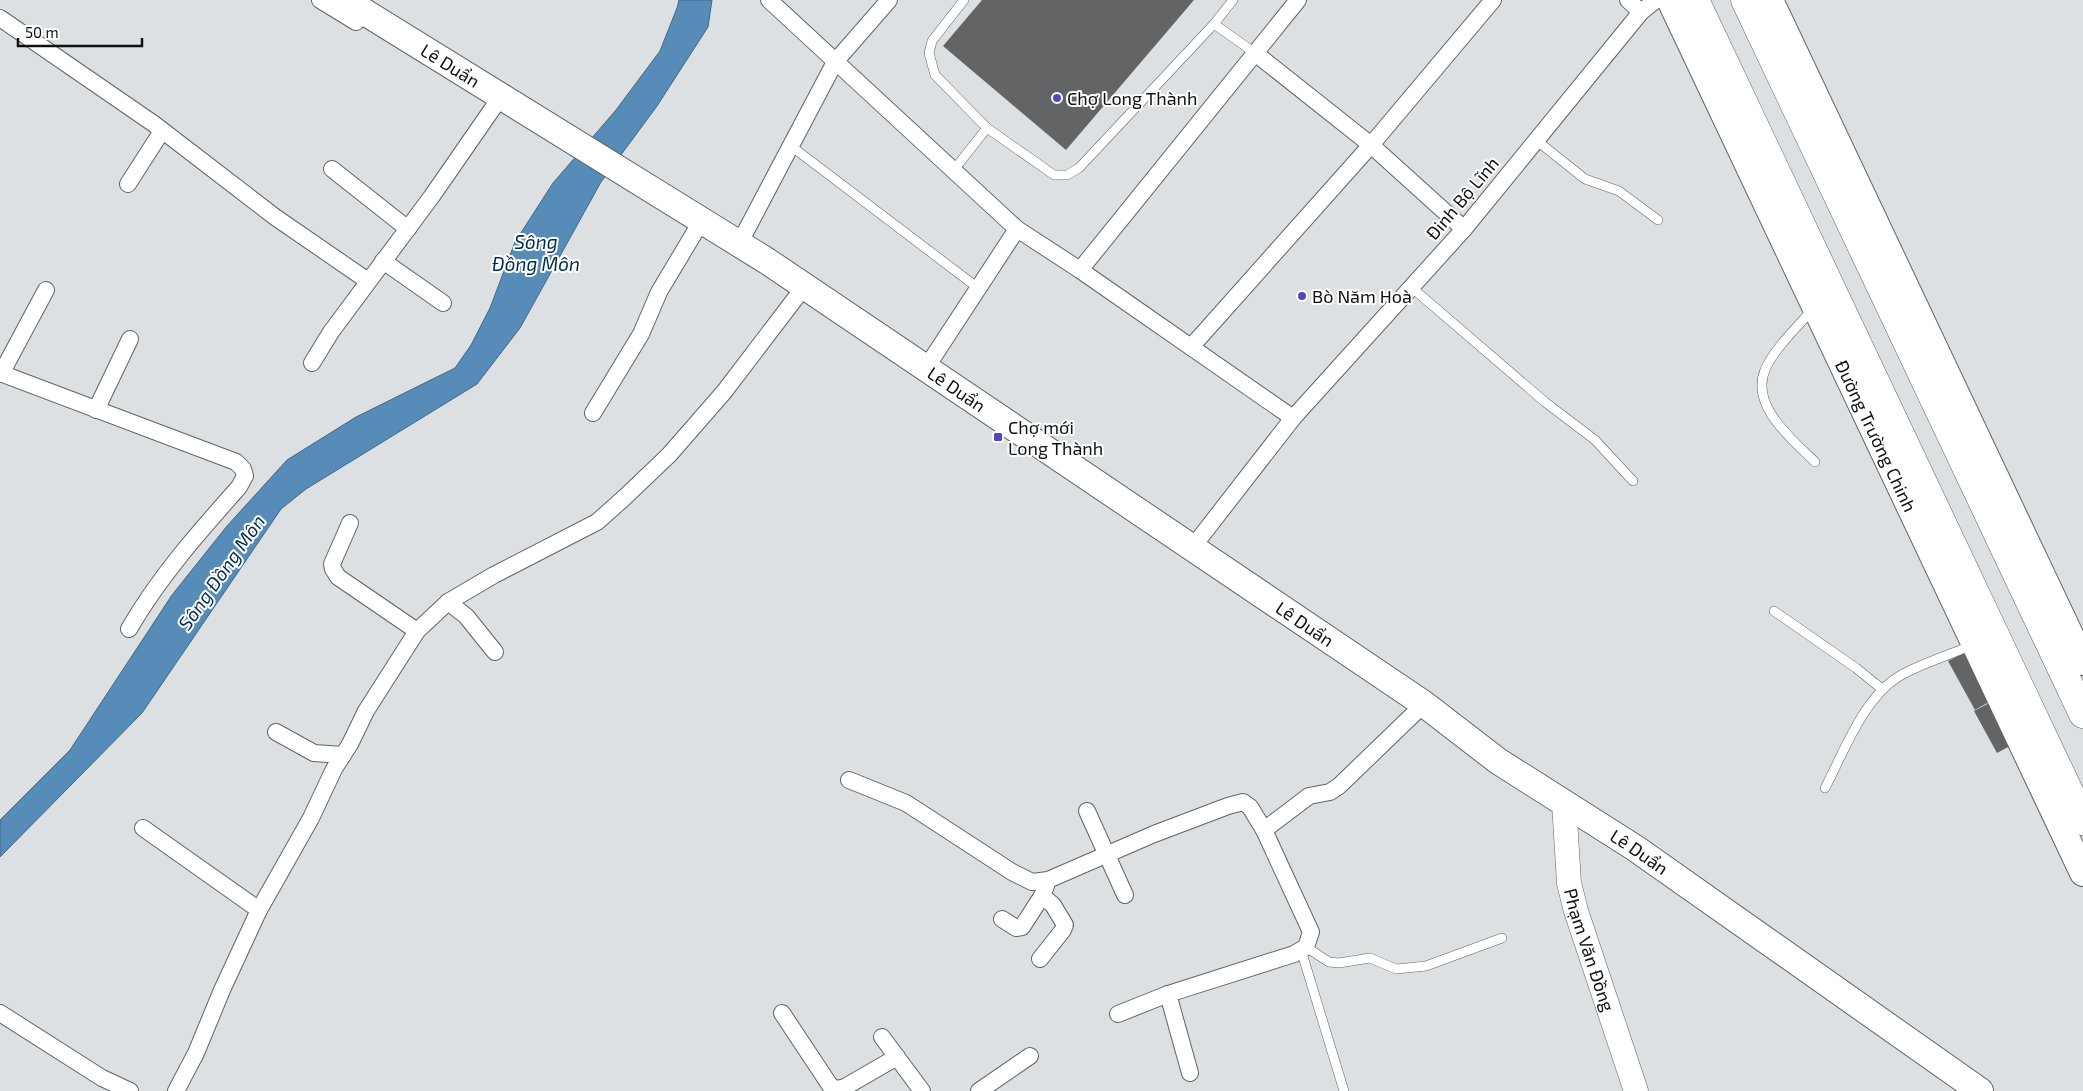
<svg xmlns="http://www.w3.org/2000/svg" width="2083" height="1091" font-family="'Exo 2',sans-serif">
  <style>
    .water { fill: #578cb8; stroke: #416786 }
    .building { fill: #626466 }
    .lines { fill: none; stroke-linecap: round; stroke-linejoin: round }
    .lane-casing { stroke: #616365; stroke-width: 10 }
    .street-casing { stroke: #616365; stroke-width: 18 }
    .secondary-casing { stroke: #616365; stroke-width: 25 }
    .primary-casing { stroke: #616365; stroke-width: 28 }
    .highway-casing { stroke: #616365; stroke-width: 29 }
    .lane { stroke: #fff; stroke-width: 9 }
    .street { stroke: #fff; stroke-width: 16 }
    .secondary { stroke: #fff; stroke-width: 24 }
    .primary { stroke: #fff; stroke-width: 26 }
    .highway { stroke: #fff; stroke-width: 28 }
    .poi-dot { fill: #4d4ac1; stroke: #fff; stroke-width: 2 }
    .labels { text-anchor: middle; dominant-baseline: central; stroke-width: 4; stroke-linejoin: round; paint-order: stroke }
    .street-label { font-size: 18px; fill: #0f1011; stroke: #fff }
    .poi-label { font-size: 18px; fill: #0f1011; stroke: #fff; text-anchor: start }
    .water-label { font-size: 19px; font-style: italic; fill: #002c4a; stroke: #fff }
  </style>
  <rect width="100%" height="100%" fill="#dde0e2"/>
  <!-- water -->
  <path class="water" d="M679 0H712L708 27 657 106 601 182 520 328 477 384 306 489 281 509 142 713 0 857V820L70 750 172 595 227 526 287 460 356 417 455 368 471 345 490 308 515 242 553 183 616 110 660 51 677 8Z"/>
  <!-- building -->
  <g class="building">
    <path d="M982 0H1194L1066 150 943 46Z"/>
    <path d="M1968 651 1994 699 1975 710 1948 661Z"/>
    <path d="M1997 699 2019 741 1997 753 1974 711Z"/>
  </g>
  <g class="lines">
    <!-- lane casing -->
    <g class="lane-casing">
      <g id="lane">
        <path d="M964 0 932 41 929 53 935 75 987 128 1054 175H1067L1079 168 1214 24 1233 0"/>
        <path d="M1214 24 1255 53"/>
        <path d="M1536 140 1585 179 1619 191 1658 220"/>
        <path d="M791 146 978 288"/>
        <path d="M953 171 987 128"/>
        <path d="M1411 287 1545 402 1595 440 1633 481"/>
        <path d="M1813 309C1798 326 1773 350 1765 370 1750 406 1792 439 1815 462"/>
        <path d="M1774 611 1856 668 1882 689"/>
        <path d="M1825 788C1844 752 1863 699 1898 677 1917 665 1950 655 1972 645"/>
        <path d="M1306 947 1329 962 1339 963 1370 958 1396 969 1426 966 1502 938"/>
        <path d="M1301 950 1344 1091"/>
      </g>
    </g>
    <!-- street casing -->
    <g class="street-casing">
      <g id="street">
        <path d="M320 0 356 22"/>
        <path d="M769 0 1017 229 1080 270 1293 418"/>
        <path d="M1628 0 1641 12"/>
        <path d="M0 18 154 124 275 217 368 281"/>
        <path d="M1255 53 1371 145 1464 229"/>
        <path d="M332 169 408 229"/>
        <path d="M128 184 162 131"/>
        <path d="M739 244 835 62 889 0"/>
        <path d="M383 261 443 303"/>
        <path d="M1080 270 1298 0"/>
        <path d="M1191 347 1371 145 1493 0"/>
        <path d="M312 363 331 332 432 196 502 95"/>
        <path d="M926 368 1017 229"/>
        <path d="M0 373 236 462 243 469 245 476 239 487C199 532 159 577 129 629"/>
        <path d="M1 374 46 290"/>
        <path d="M96 410 130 339"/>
        <path d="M593 413 641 334 659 292 702 220"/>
        <path d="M350 523 332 564 333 569 338 577 417 631"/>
        <path d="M1192 548 1293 418 1464 229 1641 12 1656 0"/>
        <path d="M448 602 466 616 495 652"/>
        <path d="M276 732 314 753 343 755"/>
        <path d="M849 780 906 803 1012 872 1032 882 1048 880 1154 834 1228 806 1243 802 1250 807 1264 830 1309 796 1330 792 1339 786 1424 704"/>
        <path d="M1087 811 1125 895"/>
        <path d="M143 828 259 910"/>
        <path d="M1002 919 1016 928 1022 927 1042 896 1046 886"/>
        <path d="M1040 959 1063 930 1065 925 1053 905 1042 896"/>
        <path d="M1168 994 1190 1073"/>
        <path d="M0 1013 102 1078 130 1091"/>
        <path d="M782 1013 831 1087 838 1089 845 1087 897 1057"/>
        <path d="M1118 1014 1168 994 1294 954 1306 947 1311 932 1264 830"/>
        <path d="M882 1037 922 1091"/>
        <path d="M176 1091 196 1053 222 990 259 910 311 818 334 769 350 744 366 711 417 631 448 602 494 575 597 522 625 497 669 455 724 392 804 287"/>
        <path d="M979 1091 1030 1056"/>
      </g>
    </g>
    <!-- secondary casing -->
    <g class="secondary-casing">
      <g id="secondary">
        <path id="s1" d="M1564 803 1569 883 1576 911 1636 1091"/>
      </g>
    </g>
    <!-- primary casing -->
    <g class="primary-casing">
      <g id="primary">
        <path id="s2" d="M345 0 767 261 1424 704 1498 761 1635 848 1980 1091"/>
        <path id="s3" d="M1670 0 2083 873"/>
        <path d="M1770 0 2083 662"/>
      </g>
    </g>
    <!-- highway casing -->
    <g class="highway-casing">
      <g id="highway">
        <path d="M1695 0 2083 821"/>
        <path d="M1745 0 2083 714"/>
      </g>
    </g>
    <!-- lane -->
    <use href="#lane" class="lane"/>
    <!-- street -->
    <use href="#street" class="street"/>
    <!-- secondary -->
    <use href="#secondary" class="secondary"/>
    <!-- primary -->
    <use href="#primary" class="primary"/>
    <!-- highway -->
    <use href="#highway" class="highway"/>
  </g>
  <!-- markers -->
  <g class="poi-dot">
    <circle cx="1057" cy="98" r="5"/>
    <circle cx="1302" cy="296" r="5"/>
    <rect x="993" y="432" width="10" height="10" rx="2.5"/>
  </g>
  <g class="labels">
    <!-- street labels -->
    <g class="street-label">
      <text stroke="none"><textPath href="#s2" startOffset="124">Lê Duẩn</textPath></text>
      <text transform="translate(1462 198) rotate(-50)">Đinh Bộ Lĩnh</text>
      <text stroke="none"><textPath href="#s2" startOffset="725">Lê Duẩn</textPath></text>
      <text stroke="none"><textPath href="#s3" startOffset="482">Đường Trường Chinh</textPath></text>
      <text stroke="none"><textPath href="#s2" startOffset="1145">Lê Duẩn</textPath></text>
      <text stroke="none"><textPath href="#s2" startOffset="1550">Lê Duẩn</textPath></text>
      <text stroke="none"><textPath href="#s1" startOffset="150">Phạm Văn Đồng</textPath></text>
    </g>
    <!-- poi labels -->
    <g class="poi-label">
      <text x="1067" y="98">Chợ Long Thành</text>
      <text x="1312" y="296">Bò Năm Hoà</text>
      <text x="1008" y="427">Chợ mới<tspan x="1008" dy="21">Long Thành</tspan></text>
    </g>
    <!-- water labels -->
    <g class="water-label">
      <text x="536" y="241">Sông<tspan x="536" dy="22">Đồng Môn</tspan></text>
      <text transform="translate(221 572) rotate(-55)">Sông Đồng Môn</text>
    </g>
  </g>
  <!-- scale -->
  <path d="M18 38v8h124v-8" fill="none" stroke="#0f1011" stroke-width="2.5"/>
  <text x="25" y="38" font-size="15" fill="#0f1011" stroke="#ffffff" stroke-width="4" paint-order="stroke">50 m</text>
</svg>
